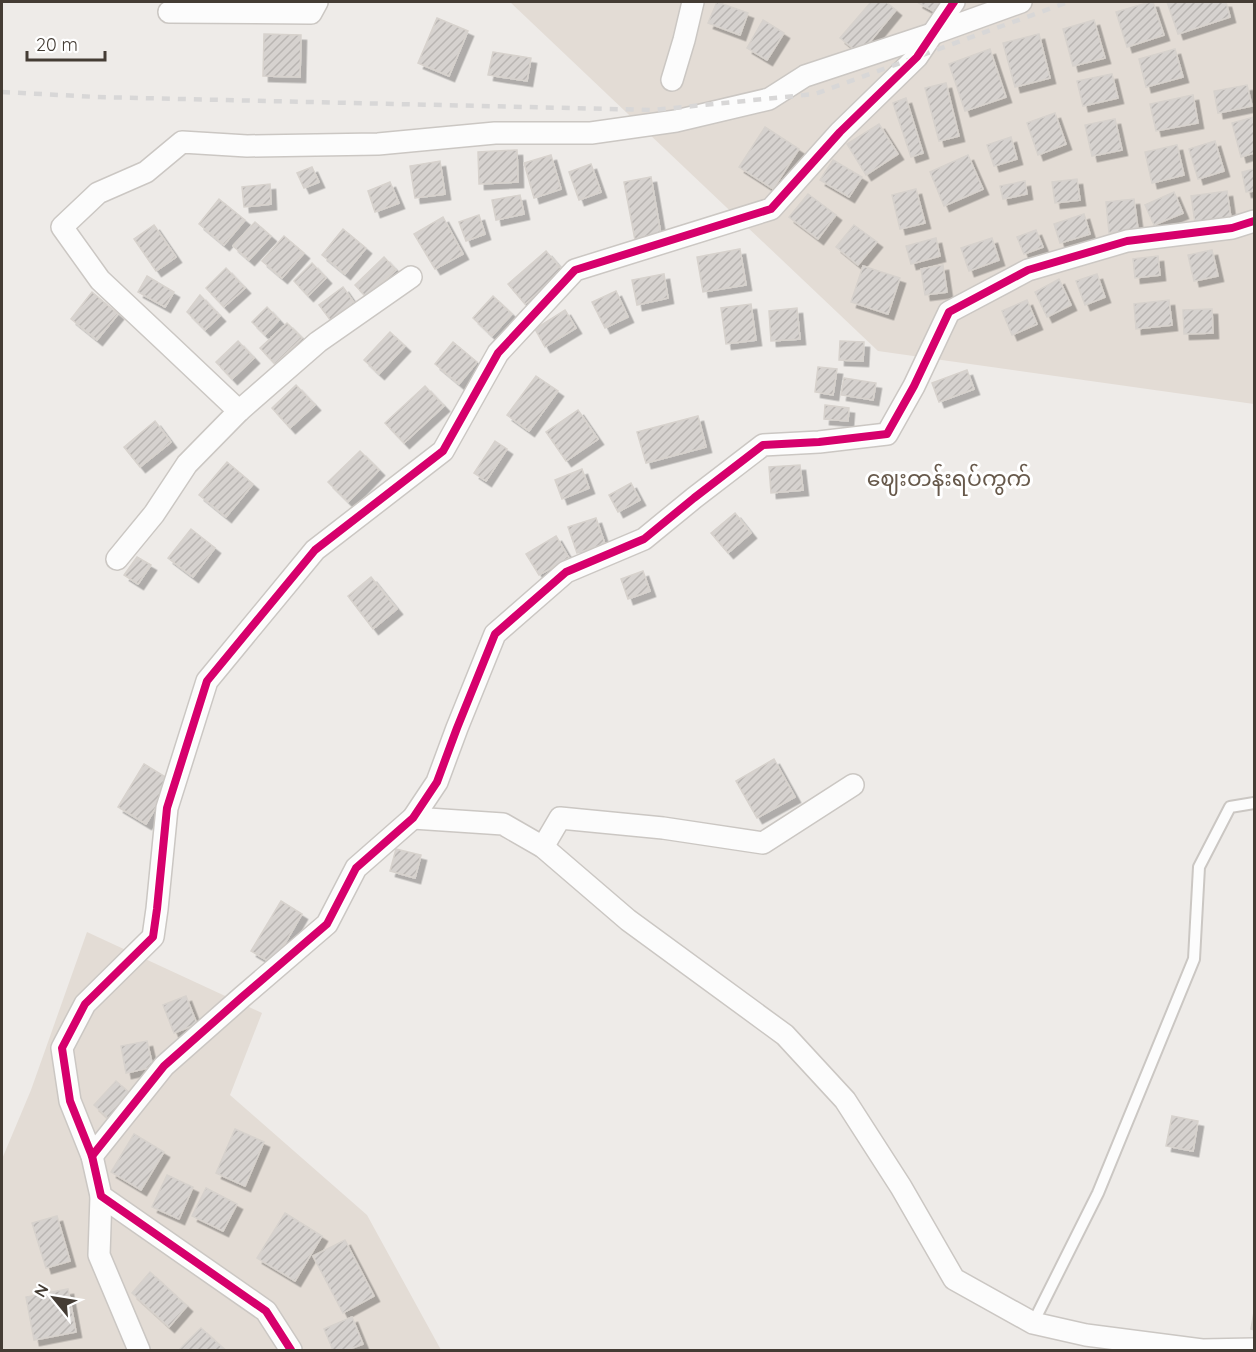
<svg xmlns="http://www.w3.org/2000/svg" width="1256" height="1352" font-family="Quicksand,'Noto Sans Myanmar',sans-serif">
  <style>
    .residential { fill: #e3dcd5 }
    .building { fill: url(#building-hatch); stroke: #d7d2cd; stroke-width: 1.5; filter: url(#shadow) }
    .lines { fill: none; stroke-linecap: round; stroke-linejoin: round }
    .service-casing { stroke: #cbc7c3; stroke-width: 14 }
    .minor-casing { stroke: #cbc7c3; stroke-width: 24 }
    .service { stroke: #fcfcfc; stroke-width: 10 }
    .minor { stroke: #fcfcfc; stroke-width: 21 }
    .rail { stroke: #d8d7d7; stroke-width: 4.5; stroke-dasharray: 8 8; stroke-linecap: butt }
    .cycleway-casing { stroke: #fff; stroke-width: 11 }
    .cycleway { stroke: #d6006c; stroke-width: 8 }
    .labels { text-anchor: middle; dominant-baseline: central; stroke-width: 6; stroke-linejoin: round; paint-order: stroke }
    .quarter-label { font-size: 22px; fill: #67594b; stroke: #fff }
  </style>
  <defs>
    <pattern id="building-hatch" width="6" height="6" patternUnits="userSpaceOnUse" patternTransform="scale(1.5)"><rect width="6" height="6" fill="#d6d2cf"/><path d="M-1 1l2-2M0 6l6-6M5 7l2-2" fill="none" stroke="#b9b5b2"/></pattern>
    <filter id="shadow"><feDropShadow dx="5.5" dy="5.5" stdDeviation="0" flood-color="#0004"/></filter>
  </defs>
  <rect width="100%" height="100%" fill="#eeebe8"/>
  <!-- residential -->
  <g class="residential">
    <path d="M510 2H1254V404L878 351Z"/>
    <path d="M87 932 262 1013 230 1095 367 1215 441 1350H2V1159L31 1090Z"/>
  </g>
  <!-- building -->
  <g class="building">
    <path d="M717 2 748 13 740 35 708 23Z"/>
    <path d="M871 2H886L896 10 860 54 840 38Z"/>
    <path d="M917 2H944L937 13Z"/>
    <path d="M1150 2H1153L1164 35 1127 47 1116 12Z"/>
    <path d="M1167 2H1226L1230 17 1178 34Z"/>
    <path d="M437 18 468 31 449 76 418 63Z"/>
    <path d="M763 20 784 33 767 60 747 48Z"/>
    <path d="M1094 20 1105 58 1073 66 1063 29Z"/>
    <path d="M264 34 301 35 300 77 263 76Z"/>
    <path d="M1039 34 1050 78 1015 87 1003 43Z"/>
    <path d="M990 49 1006 97 965 111 949 64Z"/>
    <path d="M1175 49 1183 77 1146 87 1139 59Z"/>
    <path d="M493 52 531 58 527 81 488 75Z"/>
    <path d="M1112 74 1118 98 1083 106 1077 81Z"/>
    <path d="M946 83 959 136 939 141 925 88Z"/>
    <path d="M1247 85 1252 106 1218 113 1214 91Z"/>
    <path d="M1193 95 1198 123 1156 131 1150 104Z"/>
    <path d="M906 98 923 153 911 157 893 103Z"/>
    <path d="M1055 113 1066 144 1038 155 1027 123Z"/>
    <path d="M1254 117V153L1241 157 1232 123Z"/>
    <path d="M1115 119 1122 150 1092 156 1085 125Z"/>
    <path d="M879 124 898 154 866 175 847 144Z"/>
    <path d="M765 127 799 149 773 189 739 167Z"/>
    <path d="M1011 137 1017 159 994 166 987 145Z"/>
    <path d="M1215 141 1224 171 1198 179 1189 149Z"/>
    <path d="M1177 145 1184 175 1152 183 1145 152Z"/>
    <path d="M517 150 518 182 479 184 478 152Z"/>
    <path d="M551 155 561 189 534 198 524 163Z"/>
    <path d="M968 155 983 189 944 206 930 172Z"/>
    <path d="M833 160 862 177 849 197 820 180Z"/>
    <path d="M440 161 445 194 415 198 410 166Z"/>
    <path d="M591 164 601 192 579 200 569 172Z"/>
    <path d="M312 167 319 182 304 188 297 173Z"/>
    <path d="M1254 169V191L1246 192 1242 172Z"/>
    <path d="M651 177 661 235 635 240 624 182Z"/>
    <path d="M1077 179 1080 200 1055 203 1052 182Z"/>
    <path d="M1025 181 1027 194 1003 199 1000 186Z"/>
    <path d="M390 182 399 203 375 212 368 191Z"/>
    <path d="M270 184 271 204 244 207 242 187Z"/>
    <path d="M916 189 925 223 900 229 892 195Z"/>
    <path d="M1227 191 1231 218 1195 223 1191 196Z"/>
    <path d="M1174 192 1183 213 1154 225 1145 205Z"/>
    <path d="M808 194 836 215 818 239 789 217Z"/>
    <path d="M520 195 524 214 496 220 492 200Z"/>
    <path d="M219 199 245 220 224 245 199 224Z"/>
    <path d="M1134 199 1138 229 1109 233 1106 202Z"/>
    <path d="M1084 214 1090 234 1060 243 1054 224Z"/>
    <path d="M479 215 485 234 466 241 459 222Z"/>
    <path d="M443 217 463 254 435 269 414 234Z"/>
    <path d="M255 222 271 236 249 260 233 246Z"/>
    <path d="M154 225 176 257 156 271 134 239Z"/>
    <path d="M854 225 877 242 858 265 836 247Z"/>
    <path d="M343 229 366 248 345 274 322 255Z"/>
    <path d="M1036 230 1043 247 1024 254 1017 237Z"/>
    <path d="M284 236 304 253 282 278 262 261Z"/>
    <path d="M936 238 940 256 911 264 906 246Z"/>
    <path d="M992 238 999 260 969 271 961 248Z"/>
    <path d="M740 249 746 285 703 292 697 257Z"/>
    <path d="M1212 250 1218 276 1194 281 1188 255Z"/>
    <path d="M546 251 563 271 525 304 508 284Z"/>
    <path d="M1158 256 1160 275 1135 278 1133 259Z"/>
    <path d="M384 257 396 270 366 297 355 285Z"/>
    <path d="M312 263 326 278 308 296 294 281Z"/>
    <path d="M943 265 947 292 925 295 921 269Z"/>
    <path d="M863 266 900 278 888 314 851 302Z"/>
    <path d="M226 268 245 288 224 307 206 288Z"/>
    <path d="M664 274 668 298 637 305 632 280Z"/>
    <path d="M1097 274 1105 297 1085 305 1076 281Z"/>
    <path d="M147 276 174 292 165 307 138 292Z"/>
    <path d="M1059 279 1071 305 1047 317 1035 292Z"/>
    <path d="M343 287 355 304 331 321 319 305Z"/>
    <path d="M616 291 628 317 605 328 592 302Z"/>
    <path d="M92 292 118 314 97 340 71 319Z"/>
    <path d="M200 295 220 316 205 330 187 312Z"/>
    <path d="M493 296 512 314 492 336 473 318Z"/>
    <path d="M1027 300 1037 324 1012 335 1002 311Z"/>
    <path d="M1169 300 1172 325 1136 329 1134 304Z"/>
    <path d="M751 304 756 340 726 344 721 308Z"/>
    <path d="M267 307 279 320 265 335 252 322Z"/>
    <path d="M797 308 800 339 771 341 769 311Z"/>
    <path d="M1212 309 1213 333 1184 334 1183 310Z"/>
    <path d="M565 310 576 328 545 347 535 329Z"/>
    <path d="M287 323 302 338 275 364 260 348Z"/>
    <path d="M390 332 405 346 379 374 364 360Z"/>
    <path d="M238 341 254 358 232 379 216 362Z"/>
    <path d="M840 341 864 342 863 361 839 360Z"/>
    <path d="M453 342 477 362 459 384 435 364Z"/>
    <path d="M818 367 837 369 833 395 815 392Z"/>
    <path d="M967 370 974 389 939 402 932 383Z"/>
    <path d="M536 376 558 391 529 431 507 415Z"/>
    <path d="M844 378 876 383 873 400 841 395Z"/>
    <path d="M296 385 315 405 290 428 272 408Z"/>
    <path d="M425 386 444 406 404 443 385 423Z"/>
    <path d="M825 405 849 408 848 421 824 419Z"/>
    <path d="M578 410 598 439 566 461 546 432Z"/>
    <path d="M698 416 706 447 646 463 637 432Z"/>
    <path d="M155 421 171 442 140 467 124 447Z"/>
    <path d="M495 441 507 449 486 481 474 473Z"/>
    <path d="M360 451 379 470 348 502 328 482Z"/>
    <path d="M227 462 253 484 226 517 199 495Z"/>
    <path d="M800 465 803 490 771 493 769 467Z"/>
    <path d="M582 469 589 488 562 499 555 480Z"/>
    <path d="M631 483 640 500 618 512 609 495Z"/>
    <path d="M735 513 751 533 728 553 711 533Z"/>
    <path d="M596 518 605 544 577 553 568 527Z"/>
    <path d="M191 529 215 548 193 577 168 558Z"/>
    <path d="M556 536 569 558 539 575 526 554Z"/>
    <path d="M137 557 151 565 138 584 124 575Z"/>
    <path d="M643 571 650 591 628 599 621 579Z"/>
    <path d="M371 577 397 609 373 629 348 596Z"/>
    <path d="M774 759 795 797 757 818 736 781Z"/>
    <path d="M144 764 172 781 146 824 118 807Z"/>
    <path d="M396 849 421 855 415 878 390 871Z"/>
    <path d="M281 901 302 914 273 964 251 951Z"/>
    <path d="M186 996 197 1024 174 1033 163 1005Z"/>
    <path d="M147 1041 153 1067 126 1073 121 1046Z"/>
    <path d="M116 1081 133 1096 111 1121 94 1105Z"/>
    <path d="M1172 1116 1198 1121 1193 1151 1166 1146Z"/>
    <path d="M235 1129 264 1142 245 1186 216 1173Z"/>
    <path d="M134 1134 164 1152 141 1190 111 1172Z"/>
    <path d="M167 1175 193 1187 179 1219 152 1207Z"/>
    <path d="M206 1188 237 1204 223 1231 192 1216Z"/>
    <path d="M285 1213 322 1236 295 1281 257 1258Z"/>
    <path d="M57 1216 70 1261 46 1268 32 1223Z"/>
    <path d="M345 1240 374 1296 343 1313 313 1256Z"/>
    <path d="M150 1272 187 1306 169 1327 132 1293Z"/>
    <path d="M68 1289 76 1332 34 1340 26 1297Z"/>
    <path d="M1254 1312V1330L1251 1329Z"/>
    <path d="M352 1317 363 1344 347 1350H333L324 1329Z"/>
    <path d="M201 1328 225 1350H179Z"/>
  </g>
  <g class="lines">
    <!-- service casing -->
    <g class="service-casing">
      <path id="service" d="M1033 1323 1098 1193 1194 959 1199 867 1230 807 1254 803"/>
    </g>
    <!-- minor casing -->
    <g class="minor-casing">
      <g id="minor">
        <path d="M169 12 311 13 317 2"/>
        <path d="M672 80 684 40 693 2"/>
        <path d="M239 411 166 342 100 280 62 227 98 193 146 172 182 142 247 146 378 144 495 133H591L676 121 769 99 805 76 932 34 1021 2"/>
        <path d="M117 559 154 514 187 464 239 411 318 342 411 277"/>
        <path d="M413 818 503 824 543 847 628 920 785 1035 845 1100 901 1187 954 1279 1033 1323 1086 1335 1202 1350 1254 1349"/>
        <path d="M543 847 560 818 663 828 763 843 853 785"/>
        <path d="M92 1156 164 1066 242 997 327 924 356 868 413 818 437 782 457 728 495 634 566 572 644 539 694 498 763 445 819 442 887 434 914 386 949 312 1028 270 1127 241 1232 228 1254 221"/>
        <path d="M101 1196 99 1255 139 1350"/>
        <path d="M291 1350 266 1311 101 1196 92 1156 70 1101 62 1048 85 1004 153 937 157 909 167 808 207 681 315 550 443 451 498 353 575 270 771 209 840 132 917 57 954 2"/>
      </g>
    </g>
    <!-- service -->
    <use href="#service" class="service"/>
    <!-- minor -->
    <use href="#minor" class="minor"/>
    <!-- rail -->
    <path class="rail" d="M2 92 97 97 653 110 815 94 1068 2"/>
    <!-- cycleway casing -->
    <g class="cycleway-casing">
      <g id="cycleway">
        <path d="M92 1156 164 1066 242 997 327 924 356 868 413 818 437 782 457 728 495 634 566 572 644 539 694 498 763 445 819 442 887 434 914 386 949 312 1028 270 1127 241 1232 228 1254 221"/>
        <path d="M291 1350 266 1311 101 1196 92 1156 70 1101 62 1048 85 1004 153 937 157 909 167 808 207 681 315 550 443 451 498 353 575 270 771 209 840 132 917 57 954 2"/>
      </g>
    </g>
    <!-- cycleway -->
    <use href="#cycleway" class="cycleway"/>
  </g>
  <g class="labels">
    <!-- quarter labels -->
    <g class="quarter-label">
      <text x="949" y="478">ဈေးတန်းရပ်ကွက်</text>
    </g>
  </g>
  <!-- border -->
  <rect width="1256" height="1352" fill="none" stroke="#443c34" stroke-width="6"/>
  <!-- north arrow -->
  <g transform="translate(54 1298) rotate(300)" stroke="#ffffff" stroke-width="4.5" paint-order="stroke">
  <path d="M0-4.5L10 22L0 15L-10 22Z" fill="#443c34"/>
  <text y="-9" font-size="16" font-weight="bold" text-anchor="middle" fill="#443c34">N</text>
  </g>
  <!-- scale -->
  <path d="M27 51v9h78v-9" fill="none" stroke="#443c34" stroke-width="3"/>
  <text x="36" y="51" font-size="18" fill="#443c34" stroke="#ffffff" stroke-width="4.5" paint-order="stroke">20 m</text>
</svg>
